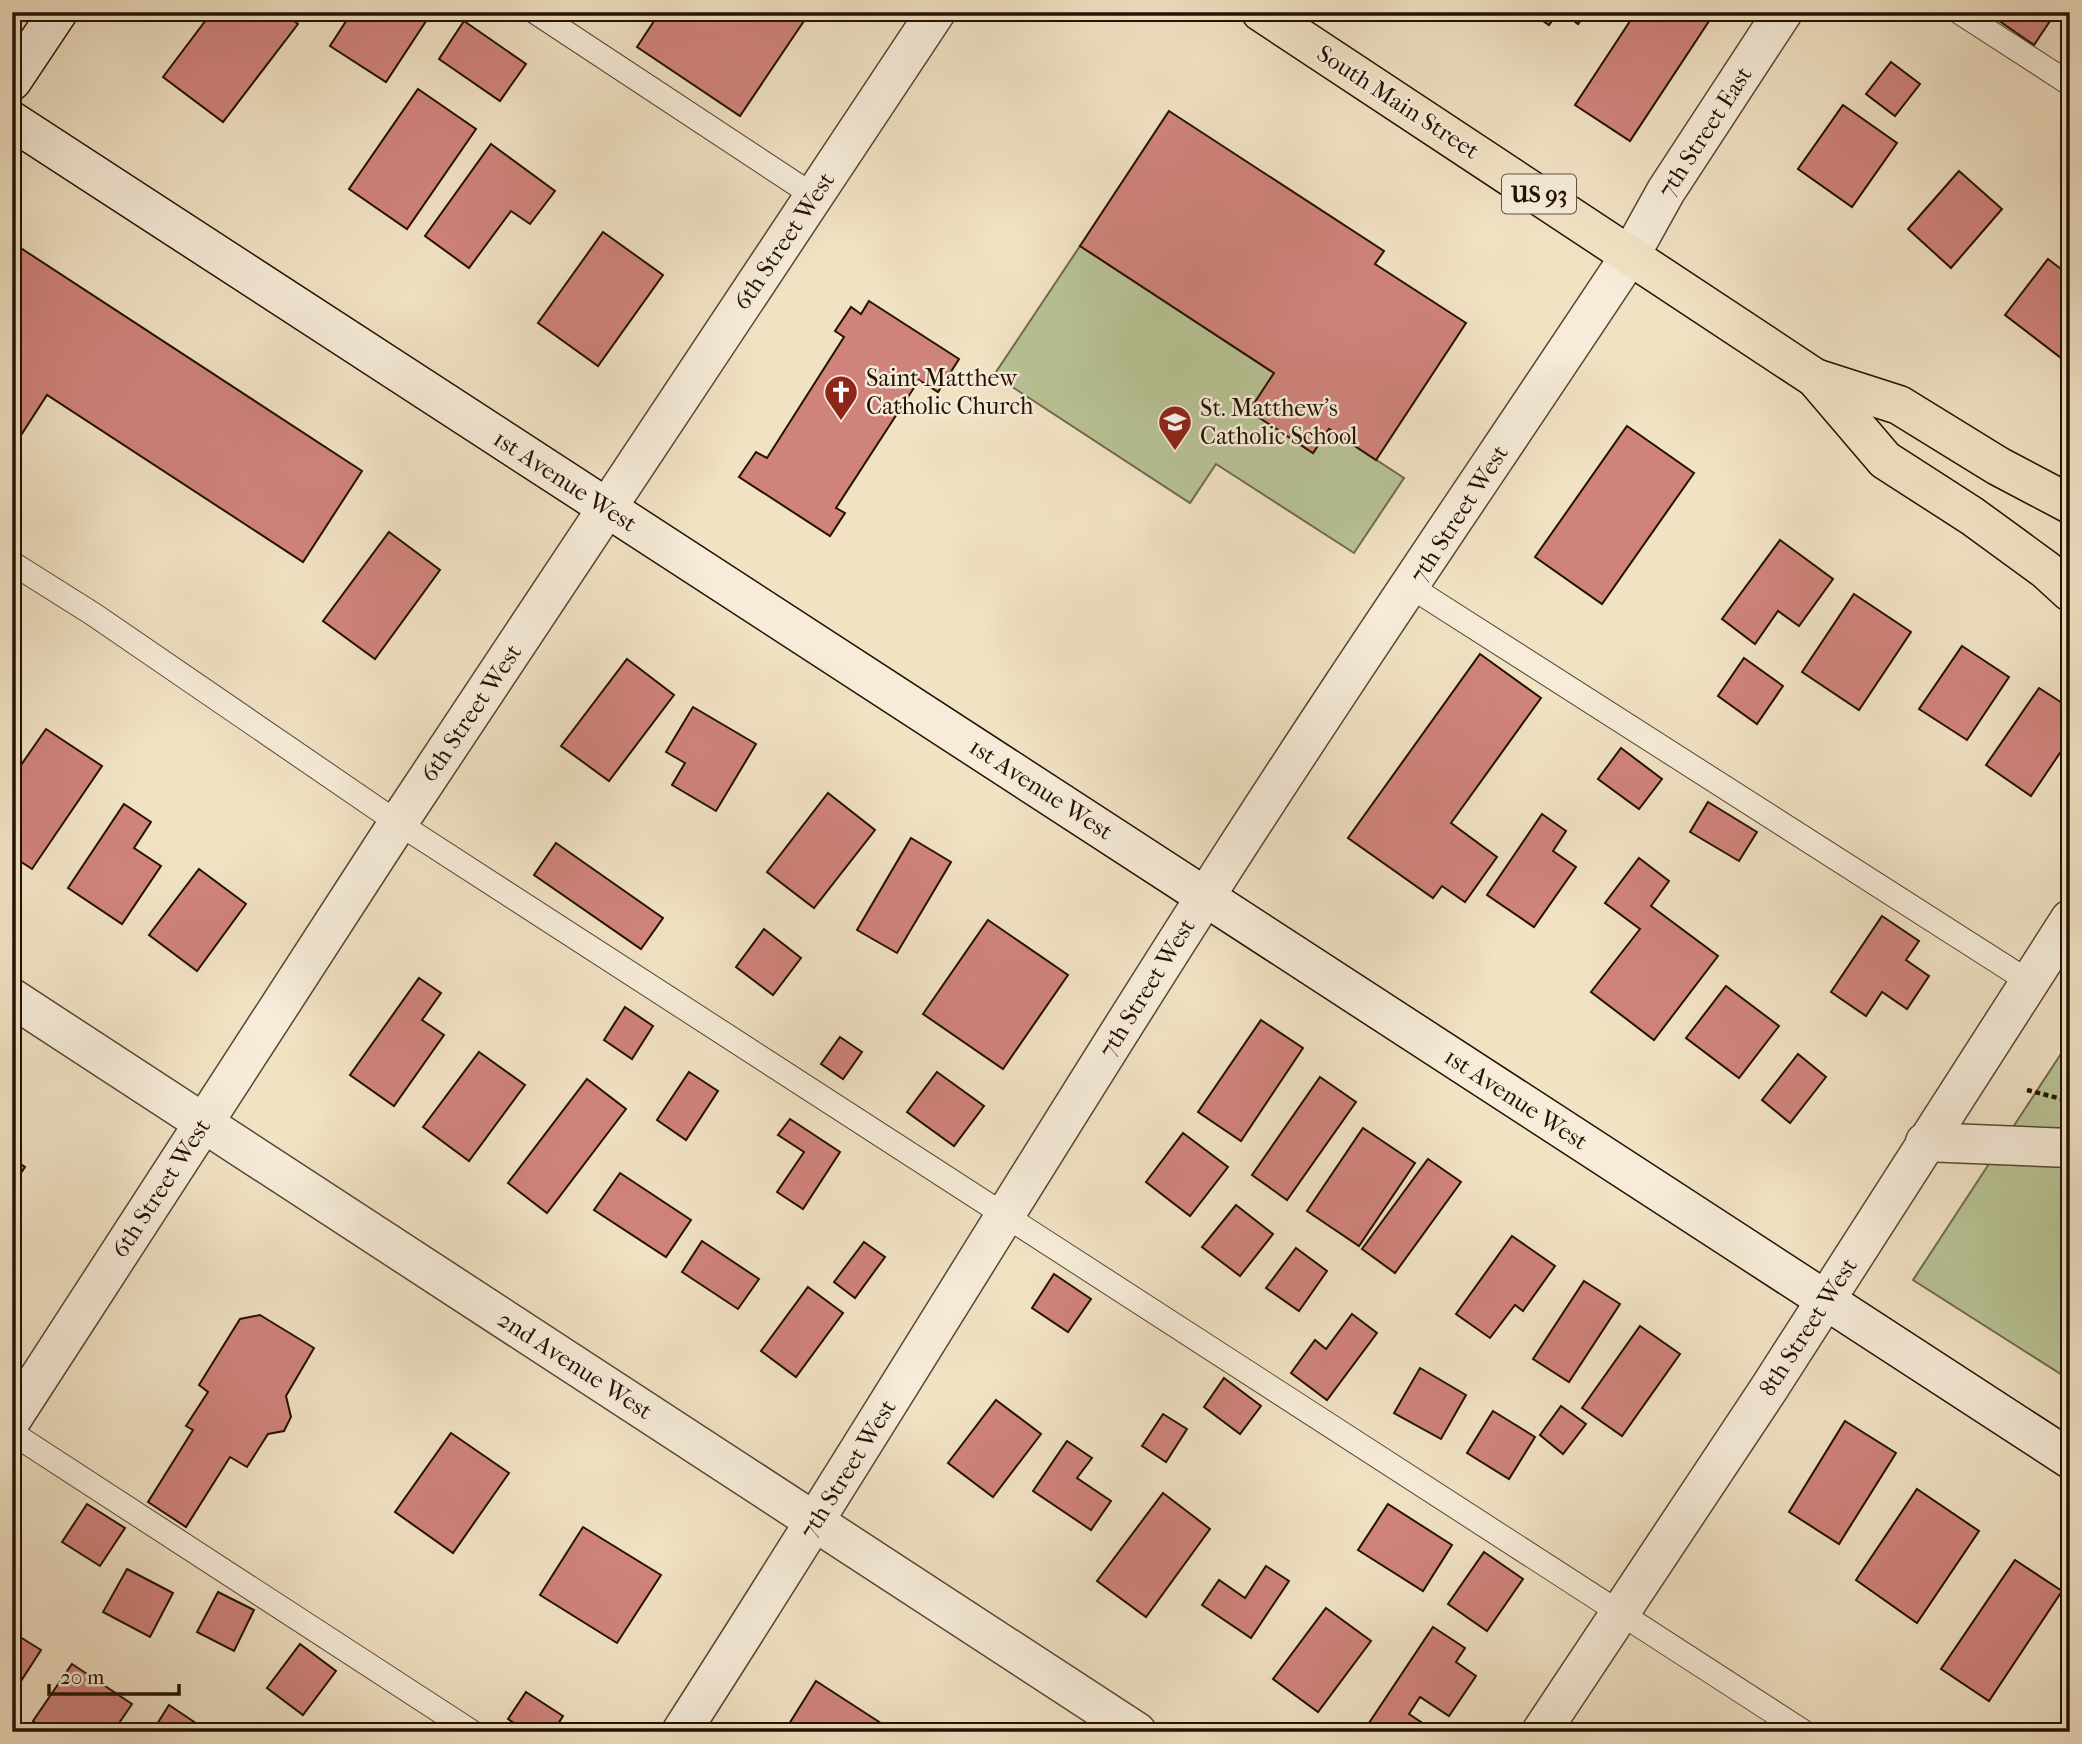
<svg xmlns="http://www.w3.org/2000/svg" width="2082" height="1744" font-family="'IM FELL French Canon',serif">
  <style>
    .green { fill: #b8c395; stroke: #6e6a4b; stroke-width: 2 }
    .building { fill: #d0837d; stroke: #231101; stroke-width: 2 }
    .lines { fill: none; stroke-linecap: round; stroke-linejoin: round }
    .lane-casing { stroke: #564532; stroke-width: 25 }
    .street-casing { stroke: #564532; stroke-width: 41 }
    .secondary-casing { stroke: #231101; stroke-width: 41 }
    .primary-casing { stroke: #231101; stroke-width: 41 }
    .path { stroke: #231101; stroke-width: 4.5; stroke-dasharray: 5 3.5; stroke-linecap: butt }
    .lane { stroke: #f6ecd9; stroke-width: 23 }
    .street { stroke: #f6ecd9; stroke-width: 38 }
    .secondary { stroke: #f6ecd9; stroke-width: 38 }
    .primary { stroke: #f1e2c4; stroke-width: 38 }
    .labels { text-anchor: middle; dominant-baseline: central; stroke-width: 5; stroke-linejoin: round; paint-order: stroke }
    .shield { fill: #f6ecd9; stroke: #625342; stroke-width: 2 }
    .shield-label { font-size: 23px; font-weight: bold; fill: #231101 }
    .street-label { font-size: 24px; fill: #231101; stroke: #f6ecd9 }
    .poi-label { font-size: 24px; fill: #231101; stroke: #f6ecd9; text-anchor: start }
  </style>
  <rect width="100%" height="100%" fill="#f1e2c4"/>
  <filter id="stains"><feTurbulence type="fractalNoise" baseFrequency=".00286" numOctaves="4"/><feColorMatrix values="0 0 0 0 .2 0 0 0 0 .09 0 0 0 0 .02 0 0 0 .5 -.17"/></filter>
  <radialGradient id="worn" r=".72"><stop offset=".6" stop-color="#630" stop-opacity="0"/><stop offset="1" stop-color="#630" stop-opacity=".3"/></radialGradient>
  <!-- green -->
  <g class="green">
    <path d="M1080 246 1274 373 1250 411 1313 453 1329 429 1404 478 1354 553 1216 464 1190 503 994 375Z"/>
    <path d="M2070 1040V1380L1913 1280Z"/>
  </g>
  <!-- building -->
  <g class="building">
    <path d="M212 12H283L298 24 223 122 163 77Z"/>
    <path d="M352 12H432L386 82 330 46Z"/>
    <path d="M660 12H810L740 116 637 47Z"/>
    <path d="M1530 12H1558L1549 25Z"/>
    <path d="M1562 12H1587L1578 24Z"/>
    <path d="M1636 12H1715L1630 141 1575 105Z"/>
    <path d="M1995 12H2056L2034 45 1992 16Z"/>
    <path d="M464 21 526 64 500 101 439 59Z"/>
    <path d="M1891 62 1920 84 1895 116 1866 94Z"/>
    <path d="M418 89 476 129 407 229 349 189Z"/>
    <path d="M1843 105 1897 143 1852 207 1798 169Z"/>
    <path d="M1169 111 1384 251 1375 264 1466 323 1376 460 1329 429 1313 453 1249 411 1274 373 1080 246Z"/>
    <path d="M491 144 555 191 530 224 511 211 469 268 425 236Z"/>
    <path d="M1959 171 2002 209 1951 268 1908 229Z"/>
    <path d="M603 232 663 275 598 366 538 323Z"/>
    <path d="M13 243 362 471 303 562 47 395 12 449Z"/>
    <path d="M2048 259 2070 276V355L2065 361 2005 315Z"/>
    <path d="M869 301 959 359 938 392 919 380 836 508 845 513 830 536 739 477 756 452 767 458 844 337 835 331 851 307 861 314Z"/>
    <path d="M1627 426 1694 473 1602 604 1535 557Z"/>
    <path d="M389 532 440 570 375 659 323 621Z"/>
    <path d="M1780 540 1833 579 1799 626 1778 611 1755 644 1722 619Z"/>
    <path d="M1854 594 1911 632 1859 710 1802 672Z"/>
    <path d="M1962 646 2009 677 1967 740 1919 709Z"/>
    <path d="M1480 654 1541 698 1451 823 1497 857 1465 902 1442 886 1433 898 1348 838Z"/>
    <path d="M1744 658 1783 686 1757 724 1718 696Z"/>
    <path d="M627 659 674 695 609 781 561 746Z"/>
    <path d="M2039 688 2070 708V738L2031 796 1986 765Z"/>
    <path d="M693 707 756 744 716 811 672 785 685 763 666 752Z"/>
    <path d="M46 729 102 766 32 869 12 856V778Z"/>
    <path d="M1621 748 1662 779 1639 809 1598 779Z"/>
    <path d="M828 793 875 830 814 908 767 872Z"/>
    <path d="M1708 802 1757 832 1739 861 1690 832Z"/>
    <path d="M124 804 151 822 134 848 161 866 122 924 68 888Z"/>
    <path d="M1542 814 1566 831 1553 851 1576 867 1534 927 1487 895Z"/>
    <path d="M911 838 951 862 897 953 857 930Z"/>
    <path d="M556 843 663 918 641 949 534 875Z"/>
    <path d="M1639 858 1669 881 1651 906 1718 956 1654 1040 1591 992 1640 929 1605 903Z"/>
    <path d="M199 869 246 904 197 971 149 935Z"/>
    <path d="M1882 916 1919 941 1906 960 1929 976 1907 1009 1882 992 1866 1016 1831 992Z"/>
    <path d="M988 920 1068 975 1003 1069 923 1014Z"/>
    <path d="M764 929 801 958 773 995 736 967Z"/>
    <path d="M419 978 441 993 422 1020 444 1035 394 1106 350 1075Z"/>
    <path d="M1726 986 1779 1026 1739 1078 1686 1038Z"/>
    <path d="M625 1007 653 1026 632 1059 604 1040Z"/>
    <path d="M1261 1020 1303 1048 1241 1141 1198 1112Z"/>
    <path d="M840 1037 862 1052 843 1079 821 1064Z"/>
    <path d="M479 1052 525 1085 469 1161 423 1127Z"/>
    <path d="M1798 1054 1826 1077 1790 1123 1762 1100Z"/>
    <path d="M689 1072 718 1091 686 1140 657 1120Z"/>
    <path d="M937 1072 984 1106 954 1146 907 1112Z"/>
    <path d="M1320 1077 1356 1102 1287 1200 1252 1175Z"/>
    <path d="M587 1079 626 1109 547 1213 508 1183Z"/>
    <path d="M790 1119 840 1152 803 1209 777 1192 804 1152 778 1135Z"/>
    <path d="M1363 1128 1415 1163 1359 1246 1307 1211Z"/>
    <path d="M1183 1133 1228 1167 1190 1216 1146 1182Z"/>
    <path d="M12 1158 25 1167 12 1186Z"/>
    <path d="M1428 1159 1461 1182 1395 1273 1362 1249Z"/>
    <path d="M620 1173 691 1220 666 1257 594 1210Z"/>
    <path d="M1236 1205 1273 1234 1240 1276 1202 1247Z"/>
    <path d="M1512 1236 1555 1266 1523 1311 1515 1305 1490 1338 1456 1314Z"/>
    <path d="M702 1241 759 1279 738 1309 682 1272Z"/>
    <path d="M864 1242 885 1257 855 1298 834 1282Z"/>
    <path d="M1296 1248 1327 1271 1299 1311 1266 1288Z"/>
    <path d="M1054 1274 1091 1299 1068 1332 1032 1308Z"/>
    <path d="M1584 1281 1620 1304 1569 1382 1533 1359Z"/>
    <path d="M808 1287 843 1313 796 1377 761 1351Z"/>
    <path d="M1352 1314 1377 1333 1327 1400 1291 1373 1315 1340 1326 1349Z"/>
    <path d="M260 1315 314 1348 286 1396 291 1417 284 1431 268 1434 247 1467 230 1457 186 1527 148 1502 193 1430 186 1426 208 1392 199 1385 240 1319Z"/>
    <path d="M1640 1326 1680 1354 1622 1436 1582 1408Z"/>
    <path d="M1420 1368 1466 1395 1441 1439 1394 1413Z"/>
    <path d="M1224 1378 1261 1406 1240 1434 1204 1407Z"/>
    <path d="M996 1400 1041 1434 993 1497 948 1463Z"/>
    <path d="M1561 1406 1586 1424 1563 1454 1540 1435Z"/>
    <path d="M1493 1411 1535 1437 1509 1479 1467 1453Z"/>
    <path d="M1163 1414 1187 1429 1166 1462 1142 1446Z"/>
    <path d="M1845 1421 1896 1453 1839 1544 1789 1512Z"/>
    <path d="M451 1433 509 1473 453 1553 395 1512Z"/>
    <path d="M1067 1441 1092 1458 1077 1478 1111 1501 1091 1530 1033 1491Z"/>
    <path d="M1917 1489 1979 1531 1917 1623 1856 1580Z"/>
    <path d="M1163 1493 1210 1529 1146 1617 1097 1581Z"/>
    <path d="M87 1504 125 1528 100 1566 62 1542Z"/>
    <path d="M1388 1504 1452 1545 1423 1591 1358 1550Z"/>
    <path d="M583 1527 661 1575 617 1643 540 1595Z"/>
    <path d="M1484 1552 1523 1579 1487 1631 1448 1604Z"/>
    <path d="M2015 1560 2062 1591 1989 1701 1941 1669Z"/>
    <path d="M1266 1566 1289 1581 1251 1638 1202 1605 1219 1580 1245 1598Z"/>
    <path d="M127 1569 173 1593 150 1637 103 1612Z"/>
    <path d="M218 1592 254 1610 234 1651 197 1632Z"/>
    <path d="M1326 1608 1371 1641 1318 1712 1273 1679Z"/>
    <path d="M1433 1627 1465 1648 1456 1662 1476 1676 1449 1716 1420 1697 1409 1714 1436 1732H1363Z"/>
    <path d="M12 1632 41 1650 12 1695Z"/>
    <path d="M300 1644 336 1671 303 1715 267 1688Z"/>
    <path d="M72 1664 132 1704 113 1732H50L33 1721Z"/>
    <path d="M816 1681 890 1729 888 1732H784Z"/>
    <path d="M526 1692 563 1716 553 1732H528L508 1719Z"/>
    <path d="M169 1705 209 1732H152Z"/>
    <path d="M2070 1718V1732H2061Z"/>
  </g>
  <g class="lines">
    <!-- lane casing -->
    <g class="lane-casing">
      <g id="lane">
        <path d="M535 12 814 196"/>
        <path d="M1959 12 2070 84"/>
        <path d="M12 563 93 614 398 823 1804 1732"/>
        <path d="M1411 587 2031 983"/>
        <path d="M12 1433 472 1732"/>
      </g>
    </g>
    <!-- street casing -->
    <g class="street-casing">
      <g id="street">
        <path d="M12 998 1137 1732"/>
        <path d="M1925 1142 2070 1148"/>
        <path d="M12 1419 398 823 936 12"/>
        <path d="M681 1732C858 1457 1026 1177 1202 902 1341 683 1488 470 1631 254L1666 191 1783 12"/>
        <path d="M1541 1732 1768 1390 2070 919"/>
      </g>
    </g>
    <!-- secondary casing -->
    <g class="secondary-casing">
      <g id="secondary">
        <path d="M12 81 58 12"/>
        <path d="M12 121 2070 1459"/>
      </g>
    </g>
    <!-- primary casing -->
    <g class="primary-casing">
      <g id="primary">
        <path d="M1261 12 1815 378 1885 460 1972 516 2046 570 2070 592"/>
        <path d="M1815 378 1899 405 1998 466 2070 504"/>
      </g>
    </g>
    <!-- path -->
    <path class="path" d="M2027 1090 2070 1101"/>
    <!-- lane -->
    <use href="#lane" class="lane"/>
    <!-- street -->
    <use href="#street" class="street"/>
    <!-- secondary -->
    <use href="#secondary" class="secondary"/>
    <!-- primary -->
    <use href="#primary" class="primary"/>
  </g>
  <!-- icons -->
  <defs>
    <g id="church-pin" transform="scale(1.75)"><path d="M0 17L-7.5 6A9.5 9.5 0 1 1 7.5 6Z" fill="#8f2418" stroke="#f6ecd9"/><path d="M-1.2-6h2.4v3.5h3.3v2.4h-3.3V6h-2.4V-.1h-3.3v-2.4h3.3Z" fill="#fff"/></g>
    <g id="school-pin" transform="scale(1.75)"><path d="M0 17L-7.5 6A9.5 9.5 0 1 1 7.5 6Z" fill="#8f2418" stroke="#f6ecd9"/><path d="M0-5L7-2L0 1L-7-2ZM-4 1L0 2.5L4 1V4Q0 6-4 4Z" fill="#fff"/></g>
  </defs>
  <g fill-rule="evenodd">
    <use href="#church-pin" x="841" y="392"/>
    <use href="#school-pin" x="1175" y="422"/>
  </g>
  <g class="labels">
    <!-- shield labels -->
    <rect class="shield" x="1502" y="174.5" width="74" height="39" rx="5"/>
    <g class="shield-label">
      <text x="1539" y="194">US 93</text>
    </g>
    <!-- street labels -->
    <g class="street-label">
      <text transform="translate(1398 102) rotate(33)">South Main Street</text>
      <text transform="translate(1705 132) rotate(-57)">7th Street East</text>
      <text transform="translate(784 241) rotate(-56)">6th Street West</text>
      <text transform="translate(565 481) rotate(33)">1st Avenue West</text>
      <text transform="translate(1459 514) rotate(-57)">7th Street West</text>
      <text transform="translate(471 713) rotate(-56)">6th Street West</text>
      <text transform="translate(1041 789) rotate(33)">1st Avenue West</text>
      <text transform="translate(1147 988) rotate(-58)">7th Street West</text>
      <text transform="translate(1516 1099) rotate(33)">1st Avenue West</text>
      <text transform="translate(161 1188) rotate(-57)">6th Street West</text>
      <text transform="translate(1808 1327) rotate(-57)">8th Street West</text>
      <text transform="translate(575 1365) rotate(33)">2nd Avenue West</text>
      <text transform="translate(848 1469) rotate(-58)">7th Street West</text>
    </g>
    <!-- poi labels -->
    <g class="poi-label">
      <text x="866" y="378">Saint Matthew<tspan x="866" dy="28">Catholic Church</tspan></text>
      <text x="1200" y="408">St. Matthew's<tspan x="1200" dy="28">Catholic School</tspan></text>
    </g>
  </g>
  <!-- margin -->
  <rect width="2082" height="1744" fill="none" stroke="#f1e2c4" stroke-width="42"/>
  <rect x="14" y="14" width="2054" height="1716" fill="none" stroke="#231101" stroke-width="3.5"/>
  <rect x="21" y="21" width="2040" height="1702" fill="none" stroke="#231101" stroke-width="2"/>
  <!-- scale -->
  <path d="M49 1684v10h130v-10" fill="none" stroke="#231101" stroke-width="3.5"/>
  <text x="60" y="1684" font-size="21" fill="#231101" stroke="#f6ecd9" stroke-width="5" paint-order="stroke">20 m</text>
  <rect width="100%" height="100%" filter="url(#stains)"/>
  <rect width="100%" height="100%" fill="url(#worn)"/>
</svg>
